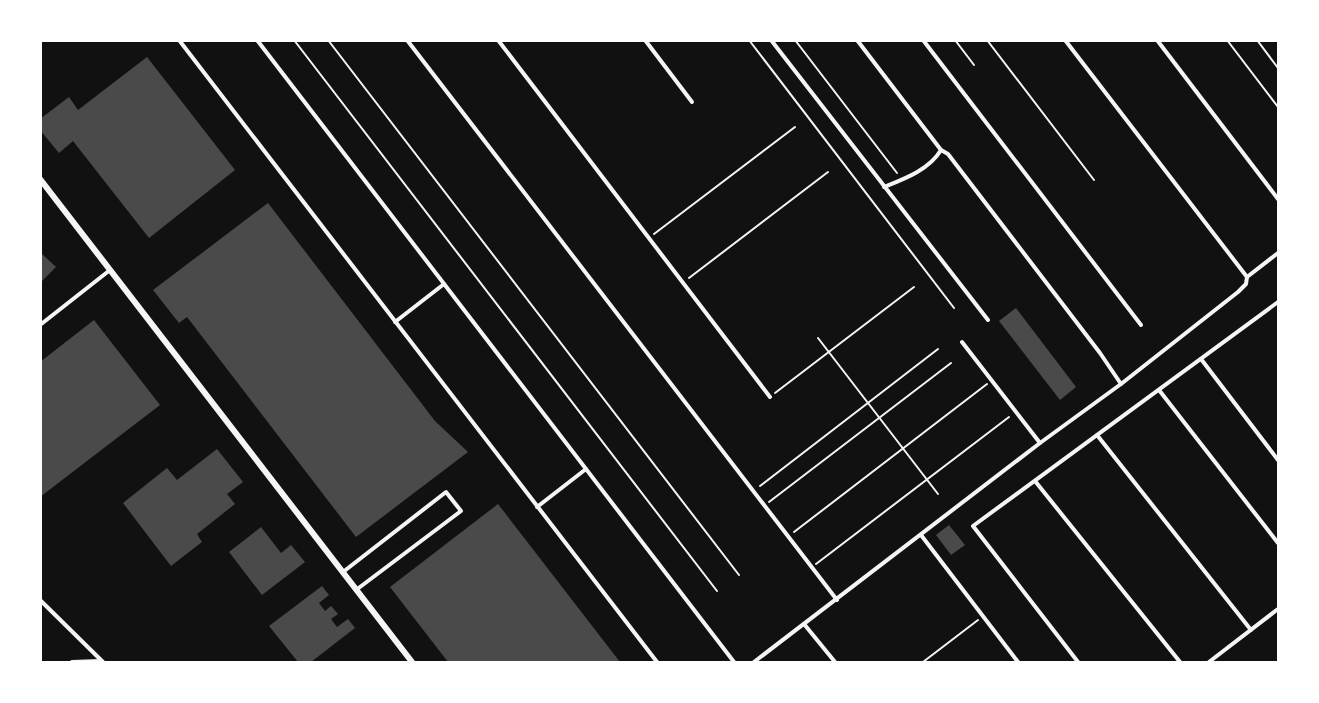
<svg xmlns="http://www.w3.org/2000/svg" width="1319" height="703" font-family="'DM Sans',sans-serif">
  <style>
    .building { fill: #4a4a4a }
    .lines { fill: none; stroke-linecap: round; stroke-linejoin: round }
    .path { stroke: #f5f5f5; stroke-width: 2 }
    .service { stroke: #f5f5f5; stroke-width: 4 }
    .minor { stroke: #f5f5f5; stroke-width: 6 }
  </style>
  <rect width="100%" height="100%" fill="#111"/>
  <!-- building -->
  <g class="building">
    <path d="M147 57 235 170 149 238 73 141 59 153 40 130V119L69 97 78 110Z"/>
    <path d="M268 203 435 421 468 452 356 537 187 317 179 323 153 290Z"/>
    <path d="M40 252 56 267 40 283Z"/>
    <path d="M1016 308 1076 387 1060 400 999 321Z"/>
    <path d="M94 320 160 405 40 497V362Z"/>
    <path d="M217 449 243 482 227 494 235 504 197 534 202 542 171 566 123 503 167 468 177 480Z"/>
    <path d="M498 504 620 662H448L390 587Z"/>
    <path d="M949 525 965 545 951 555 936 535Z"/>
    <path d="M261 527 281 553 291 545 305 562 262 595 229 552Z"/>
    <path d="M322 586 329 595 319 603 325 611 331 606 338 614 331 619 337 627 348 619 355 628 311 662H298L269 626Z"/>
  </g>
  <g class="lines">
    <!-- path -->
    <g class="path">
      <path d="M294 40 717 591"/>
      <path d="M328 40 739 575"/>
      <path d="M749 40 954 308"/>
      <path d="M795 40 897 173"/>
      <path d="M955 40 974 65"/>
      <path d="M987 40 1094 180"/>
      <path d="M1227 40 1278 107"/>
      <path d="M1257 40 1278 68"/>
      <path d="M654 234 795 127"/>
      <path d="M689 278 828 172"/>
      <path d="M818 338 938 494"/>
      <path d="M775 393 914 287"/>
      <path d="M760 486 938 349"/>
      <path d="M769 502 951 363"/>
      <path d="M794 532 987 384"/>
      <path d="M816 564 1009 417"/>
      <path d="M923 662 978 620"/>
    </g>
    <!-- service -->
    <g class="service">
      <path d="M179 40 657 662"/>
      <path d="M257 40 734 662"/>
      <path d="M407 40 837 600"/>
      <path d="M498 40 770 397"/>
      <path d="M645 40 692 102"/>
      <path d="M771 40 988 320"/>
      <path d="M857 40 941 150C929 170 904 179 884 187"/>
      <path d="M923 40 1141 325"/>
      <path d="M1157 40 1278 199"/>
      <path d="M941 150 948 154 1100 353 1121 384 1238 292 1246 284 1247 277 1065 40"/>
      <path d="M1247 277 1278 253"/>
      <path d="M395 322 444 284"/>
      <path d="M40 325 110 270"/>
      <path d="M962 342 1040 443"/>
      <path d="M1201 359 1278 460"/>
      <path d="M1159 390 1278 543"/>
      <path d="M1097 435 1251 630"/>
      <path d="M1035 481 1180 662"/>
      <path d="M537 507 586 469"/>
      <path d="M921 535 1018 662"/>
      <path d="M343 572 446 492 461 511 356 590"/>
      <path d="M40 600 103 662"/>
      <path d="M804 624 835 662"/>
      <path d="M72 662 100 661"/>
      <path d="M754 662 1040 443 1121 384"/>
      <path d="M1078 662 973 526 1278 302"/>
      <path d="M1209 662 1278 609"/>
    </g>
    <!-- minor -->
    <path class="minor" d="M40 179 412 662"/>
  </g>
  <!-- border -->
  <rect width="1319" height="703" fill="none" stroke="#ffffff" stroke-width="84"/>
</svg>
